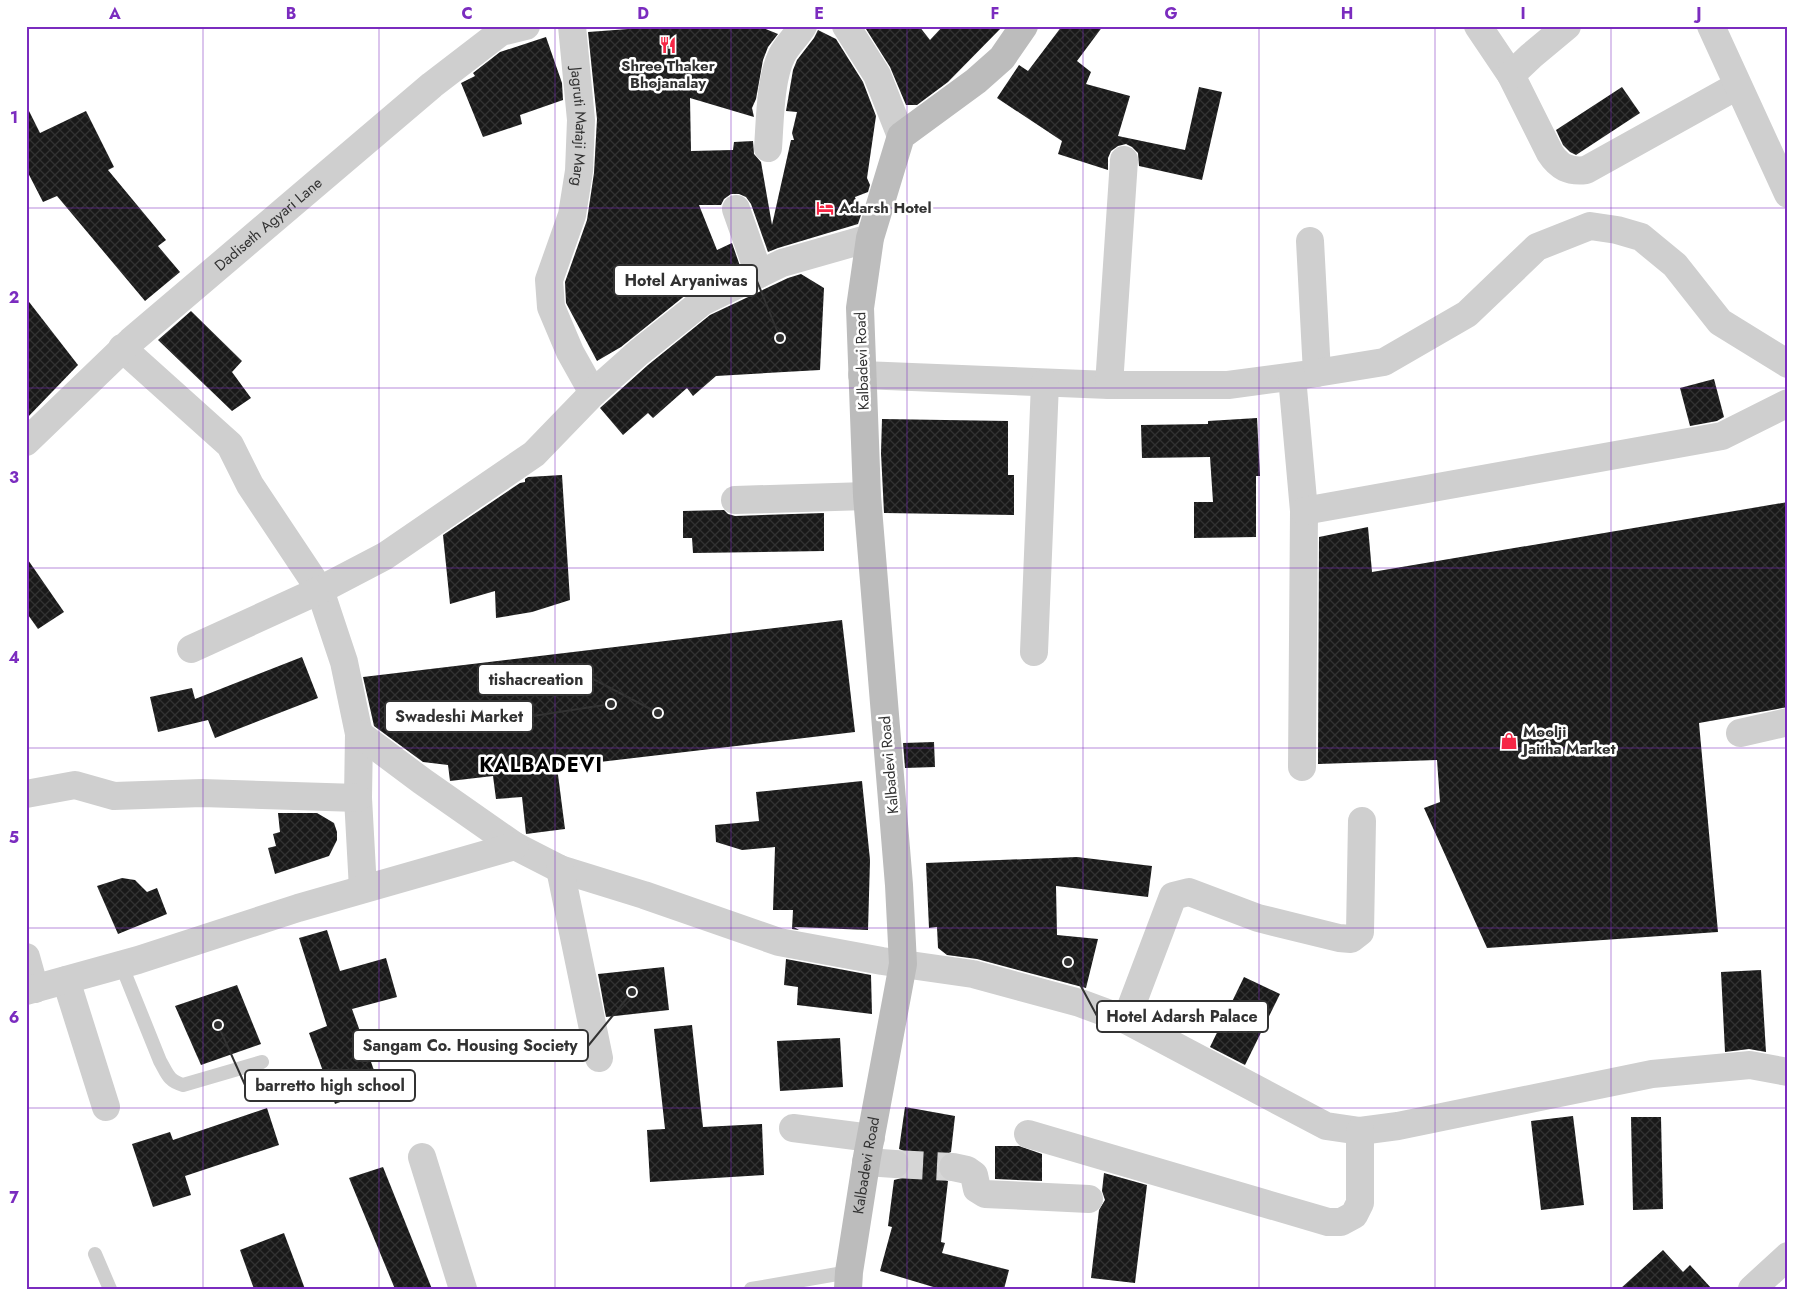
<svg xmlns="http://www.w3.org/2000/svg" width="1814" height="1315" font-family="Jost,sans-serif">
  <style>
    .building { fill: url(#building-cross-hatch) }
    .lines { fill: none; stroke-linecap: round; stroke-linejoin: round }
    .minor-tunnel { stroke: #d6d6d6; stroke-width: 28; stroke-dasharray: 28 14; stroke-linecap: butt }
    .service { stroke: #cfcfcf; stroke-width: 14 }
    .minor { stroke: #cfcfcf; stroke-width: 28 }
    .tertiary { stroke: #cfcfcf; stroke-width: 28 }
    .secondary { stroke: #bcbcbc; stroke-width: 28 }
    .grid { fill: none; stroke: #7b2cbf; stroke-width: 1; stroke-opacity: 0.55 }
    .labels { text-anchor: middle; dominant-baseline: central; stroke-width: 5; stroke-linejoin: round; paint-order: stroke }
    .poi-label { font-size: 15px; font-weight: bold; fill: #323232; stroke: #fff; text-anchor: start }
    .street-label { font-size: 15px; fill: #323232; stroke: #fff }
    .district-label { font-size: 20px; font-weight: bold; letter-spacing: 1px; fill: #000; stroke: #fff }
    .leader { fill: none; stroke: #323232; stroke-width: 2 }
    .callout-dot { fill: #323232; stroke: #fff; stroke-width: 2 }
    .callout { fill: #fff; stroke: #323232; stroke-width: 2 }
    .callout-label { font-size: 16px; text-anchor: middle; font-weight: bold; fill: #323232 }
    .neatline { fill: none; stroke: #7b2cbf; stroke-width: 2 }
    .grid-label { font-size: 16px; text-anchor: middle; font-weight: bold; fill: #7b2cbf }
  </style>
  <defs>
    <pattern id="building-cross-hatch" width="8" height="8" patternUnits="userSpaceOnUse" patternTransform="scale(1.25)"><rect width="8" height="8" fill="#191919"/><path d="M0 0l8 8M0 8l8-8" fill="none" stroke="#323232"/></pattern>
  </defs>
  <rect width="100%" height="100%" fill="#fff"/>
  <!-- building -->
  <g class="building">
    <path d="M642 26H758L778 34 768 47 763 60 756 99 752 108 754 117 690 98 691 151 733 150 734 142 753 141 754 154 761 162 772 225 791 140H794L792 133 797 112 786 111 793 70 797 60 814 38 818 30 836 39 863 82 876 116 867 178 870 185 868 192 855 197 861 215 858 224 778 248 768 252 751 204 746 197 739 194H731L724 199 721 205H699L717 250 732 243 740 266 692 290 621 347 597 361 566 303 565 282 587 220 594 173 597 119 588 32 642 28Z"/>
    <path d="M883 26H919L930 40 943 26H1003L948 82 917 105H906L890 67 866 29Z"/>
    <path d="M1062 26H1103L1077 61 1091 72 1086 84 1130 96 1118 136 1185 150 1199 87 1222 92 1202 180 1139 166 1138 153 1132 147 1126 144 1118 146 1111 151 1108 158V170L1058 154 1062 141 997 98 1019 65 1028 71Z"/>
    <path d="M546 37 562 83 563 100 520 115 522 124 483 137 461 83 475 76 473 73 500 52Z"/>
    <path d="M1622 87 1640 113 1576 155 1570 152 1563 145 1556 130Z"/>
    <path d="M26 105 40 133 86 111 114 167 108 170 166 240 158 246 180 272 145 301 57 196 43 202 26 169Z"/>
    <path d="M801 274 824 288 820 370 716 376 693 396 687 388 653 418 648 413 623 435 600 408 648 365 710 315 788 278Z"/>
    <path d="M26 298 78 365 26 419Z"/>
    <path d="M191 311 242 361 232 372 251 398 232 411 158 340Z"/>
    <path d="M1714 379 1724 417 1717 421 1690 426 1680 388Z"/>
    <path d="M1257 418 1260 476H1256V537L1194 538V502H1213L1210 457 1142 458 1141 425 1208 424V421Z"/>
    <path d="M882 419 1008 421V475H1014V515L884 513 881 453Z"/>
    <path d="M562 475 570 600 532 612 496 618 495 591 450 604 443 535 520 483 525 482V479L528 477Z"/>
    <path d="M1788 502V707L1699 723 1718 932 1487 948 1424 808 1440 802 1437 760 1318 764 1319 537 1368 527 1372 572Z"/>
    <path d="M724 510 728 514 735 516 824 513V551L693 553 692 538H683V511Z"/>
    <path d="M26 557 64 612 38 629 26 612Z"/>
    <path d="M842 620 855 732 557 767 565 829 526 834 522 797 496 799 493 776 450 781 448 765 423 762 374 726 363 677Z"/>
    <path d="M302 657 318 698 215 738 208 720 158 732 150 697 192 688 195 699Z"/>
    <path d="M934 742 935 767 905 768 903 743Z"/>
    <path d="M862 781 870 860 868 930 794 927 799 930 792 929 793 910H773L775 847 742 850 716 842 715 825 759 821 756 792Z"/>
    <path d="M278 813H317L334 823 337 832V840L329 856 275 874 268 848 276 846 273 834 280 832Z"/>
    <path d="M1077 857 1152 866 1148 897 1056 886 1057 935 1098 939 1086 988 977 959 947 955 938 948 937 927 929 928 926 863Z"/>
    <path d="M122 878 135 880 147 892 157 888 167 914 118 934 97 886Z"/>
    <path d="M327 930 340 971 386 958 397 997 352 1009 380 1087 335 1104 309 1033 327 1026 299 938Z"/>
    <path d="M786 959 871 975 872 1014 797 1005 798 987 784 985Z"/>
    <path d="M664 967 669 1010 606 1017 598 974Z"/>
    <path d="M1761 970 1766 1052 1749 1049 1725 1052 1721 972Z"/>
    <path d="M1244 977 1280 994 1245 1065 1210 1047Z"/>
    <path d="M237 985 261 1044 201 1065 175 1006Z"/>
    <path d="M692 1025 703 1127 762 1124 764 1175 650 1182 647 1130 665 1129 654 1029Z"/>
    <path d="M840 1038 843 1087 780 1091 777 1041Z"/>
    <path d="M905 1107 955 1116 951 1152 942 1156 938 1164V1172L942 1178 948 1181 941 1242 945 1243 942 1253 1009 1270 1004 1289H940L880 1271 892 1227 888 1226 894 1180 902 1178 908 1173 910 1166 909 1157 904 1151 899 1149Z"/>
    <path d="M267 1108 279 1145 185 1176 191 1195 153 1207 132 1144 170 1132 173 1140Z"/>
    <path d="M1573 1116 1584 1205 1541 1210 1531 1121Z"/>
    <path d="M1631 1117H1661L1663 1209 1633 1210Z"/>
    <path d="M995 1146H1019L1042 1154V1181L995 1179Z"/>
    <path d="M383 1167 432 1289H395L349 1178Z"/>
    <path d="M1104 1173 1147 1185 1135 1283 1091 1278 1099 1210 1105 1200 1102 1191Z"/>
    <path d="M284 1233 305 1289H254L240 1250Z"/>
    <path d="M1663 1250 1683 1272 1690 1265 1712 1289H1620Z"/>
  </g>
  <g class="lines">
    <!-- minor-tunnel -->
    <path class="minor-tunnel" d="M895 1164 953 1167"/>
    <!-- service -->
    <g class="service">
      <path d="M121 964 160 1061C167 1073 168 1081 183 1085L262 1062"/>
      <path d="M95 1254 110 1289"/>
      <path d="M751 1289 849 1272"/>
    </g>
    <!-- minor -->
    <g class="minor">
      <path id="s1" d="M572 26 581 120 579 171 572 215 549 280 551 307 570 352 593 393"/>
      <path d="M846 26 877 75 901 136"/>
      <path d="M1478 26 1511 75 1550 153C1559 167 1569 172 1586 170L1737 86"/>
      <path d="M1711 26 1788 194"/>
      <path d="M1511 75 1531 56 1567 26"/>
      <path d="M768 148C770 122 770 78 782 55 787 45 797 36 803 26"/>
      <path d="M736 209 759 274"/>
      <path d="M1310 241 1317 373"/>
      <path d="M122 348 230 445 250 485 320 590 344 662 359 734 358 798 363 889"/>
      <path d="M862 375 1109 385H1228L1304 375 1384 362 1467 314 1537 247 1590 226 1617 230 1641 237 1675 265 1720 322 1788 364"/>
      <path d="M1292 377 1304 511 1302 767"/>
      <path d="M1109 385 1124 160"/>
      <path id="s2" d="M26 442 131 341 432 85 501 32 526 26"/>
      <path d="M735 500 867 496"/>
      <path d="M1304 511 1722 436 1788 403"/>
      <path d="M191 649 320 590 385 556 534 454 593 393 638 353 702 302 782 263 870 238"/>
      <path d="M1034 652 1045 383"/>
      <path d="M1740 733 1788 722"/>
      <path d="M359 734 422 781 515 846 560 869 644 895 779 942 882 961 973 974 1080 1003 1126 1020 1326 1126 1360 1131 1398 1126 1652 1074 1750 1065 1788 1072"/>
      <path d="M26 794 75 785 114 796 202 793 358 798"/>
      <path d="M560 869 599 1058"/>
      <path d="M26 957 35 989"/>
      <path d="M66 980 106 1107"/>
      <path d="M26 991 138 960 298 908 515 846"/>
      <path d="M1126 1020 1173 896 1189 892 1258 918 1339 938 1351 939 1360 932 1362 821"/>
      <path d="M793 1128 871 1138"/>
      <path d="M1028 1134 1328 1222H1341L1354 1215 1360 1203V1131"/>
      <path d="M422 1157 463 1289"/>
      <path d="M866 1162 895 1164"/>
      <path d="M953 1167 967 1170 974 1175 977 1189 985 1194 1089 1199"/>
    </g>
    <!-- tertiary -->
    <path class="tertiary" d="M1752 1289 1788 1256"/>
    <!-- secondary -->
    <path class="secondary" id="s3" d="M848 1289 849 1272 867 1157 903 964 899 885 867 496 860 308 870 238 901 136 976 81 1002 58 1024 26"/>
  </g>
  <!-- grid -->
  <path class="grid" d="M203 26V1289M379 26V1289M555 26V1289M731 26V1289M907 26V1289M1083 26V1289M1259 26V1289M1435 26V1289M1611 26V1289M26 208H1788M26 388H1788M26 568H1788M26 748H1788M26 928H1788M26 1108H1788"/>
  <!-- icons -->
  <defs>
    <g id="restaurant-bare" transform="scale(1.35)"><path d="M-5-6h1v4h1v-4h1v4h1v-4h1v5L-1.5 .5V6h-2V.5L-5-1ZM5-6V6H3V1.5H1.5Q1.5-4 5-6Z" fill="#f62645" stroke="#fff" stroke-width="2.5" paint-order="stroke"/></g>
    <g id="hotel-bare" transform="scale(1.35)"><path d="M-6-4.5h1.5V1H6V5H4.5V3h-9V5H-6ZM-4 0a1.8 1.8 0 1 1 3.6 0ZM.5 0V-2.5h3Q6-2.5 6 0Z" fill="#f62645" stroke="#fff" stroke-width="2.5" paint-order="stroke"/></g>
    <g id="shop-bare" transform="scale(1.35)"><path d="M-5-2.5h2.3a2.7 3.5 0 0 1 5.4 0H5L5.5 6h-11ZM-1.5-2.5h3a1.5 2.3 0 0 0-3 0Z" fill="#f62645" stroke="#fff" stroke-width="2.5" paint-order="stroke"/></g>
  </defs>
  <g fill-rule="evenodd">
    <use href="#restaurant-bare" x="668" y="45"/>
    <use href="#hotel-bare" x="825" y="208"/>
    <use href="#shop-bare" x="1509" y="741"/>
  </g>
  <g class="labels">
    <!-- poi labels -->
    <g class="poi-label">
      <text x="668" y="66" text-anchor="middle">Shree Thaker<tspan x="668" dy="17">Bhojanalay</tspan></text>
      <text x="839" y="208">Adarsh Hotel</text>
      <text x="1523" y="732">Moolji<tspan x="1523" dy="17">Jaitha Market</tspan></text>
    </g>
    <!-- street labels -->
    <g class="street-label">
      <text stroke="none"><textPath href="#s1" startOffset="101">Jagruti Mataji Marg</textPath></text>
      <text stroke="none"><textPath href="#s2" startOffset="326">Dadiseth Agyari Lane</textPath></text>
      <text transform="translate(862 361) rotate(-92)">Kalbadevi Road</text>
      <text transform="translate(889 765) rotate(-95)">Kalbadevi Road</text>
      <text stroke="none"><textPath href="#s3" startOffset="125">Kalbadevi Road</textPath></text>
    </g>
    <!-- district labels -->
    <g class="district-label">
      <text x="541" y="765">KALBADEVI</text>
    </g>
  </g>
  <!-- callouts -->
  <path class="leader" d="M780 338L757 281M658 713L593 679M611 704L533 716M1068 962L1097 1016M632 992L588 1046M218 1025L245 1085"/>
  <g class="callout-dot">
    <circle cx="780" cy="338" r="5"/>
    <circle cx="658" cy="713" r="5"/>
    <circle cx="611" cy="704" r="5"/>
    <circle cx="1068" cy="962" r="5"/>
    <circle cx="632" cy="992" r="5"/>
    <circle cx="218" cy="1025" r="5"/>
  </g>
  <g class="callout">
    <rect x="614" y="265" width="143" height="31" rx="5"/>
    <rect x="478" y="664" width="115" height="31" rx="5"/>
    <rect x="385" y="701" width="148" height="31" rx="5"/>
    <rect x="1097" y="1001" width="171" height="31" rx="5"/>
    <rect x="353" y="1030" width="235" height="31" rx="5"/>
    <rect x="245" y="1070" width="170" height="31" rx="5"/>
  </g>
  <g class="callout-label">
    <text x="686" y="286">Hotel Aryaniwas</text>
    <text x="536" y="685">tishacreation</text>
    <text x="459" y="722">Swadeshi Market</text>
    <text x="1182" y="1022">Hotel Adarsh Palace</text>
    <text x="470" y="1051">Sangam Co. Housing Society</text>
    <text x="330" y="1091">barretto high school</text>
  </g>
  <!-- border -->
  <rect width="1814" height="1315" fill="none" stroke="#ffffff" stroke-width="55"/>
  <rect x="28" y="28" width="1758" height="1260" class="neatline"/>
  <g class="grid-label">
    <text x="115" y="19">A</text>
    <text x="291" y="19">B</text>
    <text x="467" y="19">C</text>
    <text x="643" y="19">D</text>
    <text x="819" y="19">E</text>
    <text x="995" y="19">F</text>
    <text x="1171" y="19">G</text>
    <text x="1347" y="19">H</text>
    <text x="1523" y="19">I</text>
    <text x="1699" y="19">J</text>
    <text x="14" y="123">1</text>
    <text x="14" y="303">2</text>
    <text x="14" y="483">3</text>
    <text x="14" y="663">4</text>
    <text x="14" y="843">5</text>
    <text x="14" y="1023">6</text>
    <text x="14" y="1203">7</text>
  </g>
</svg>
